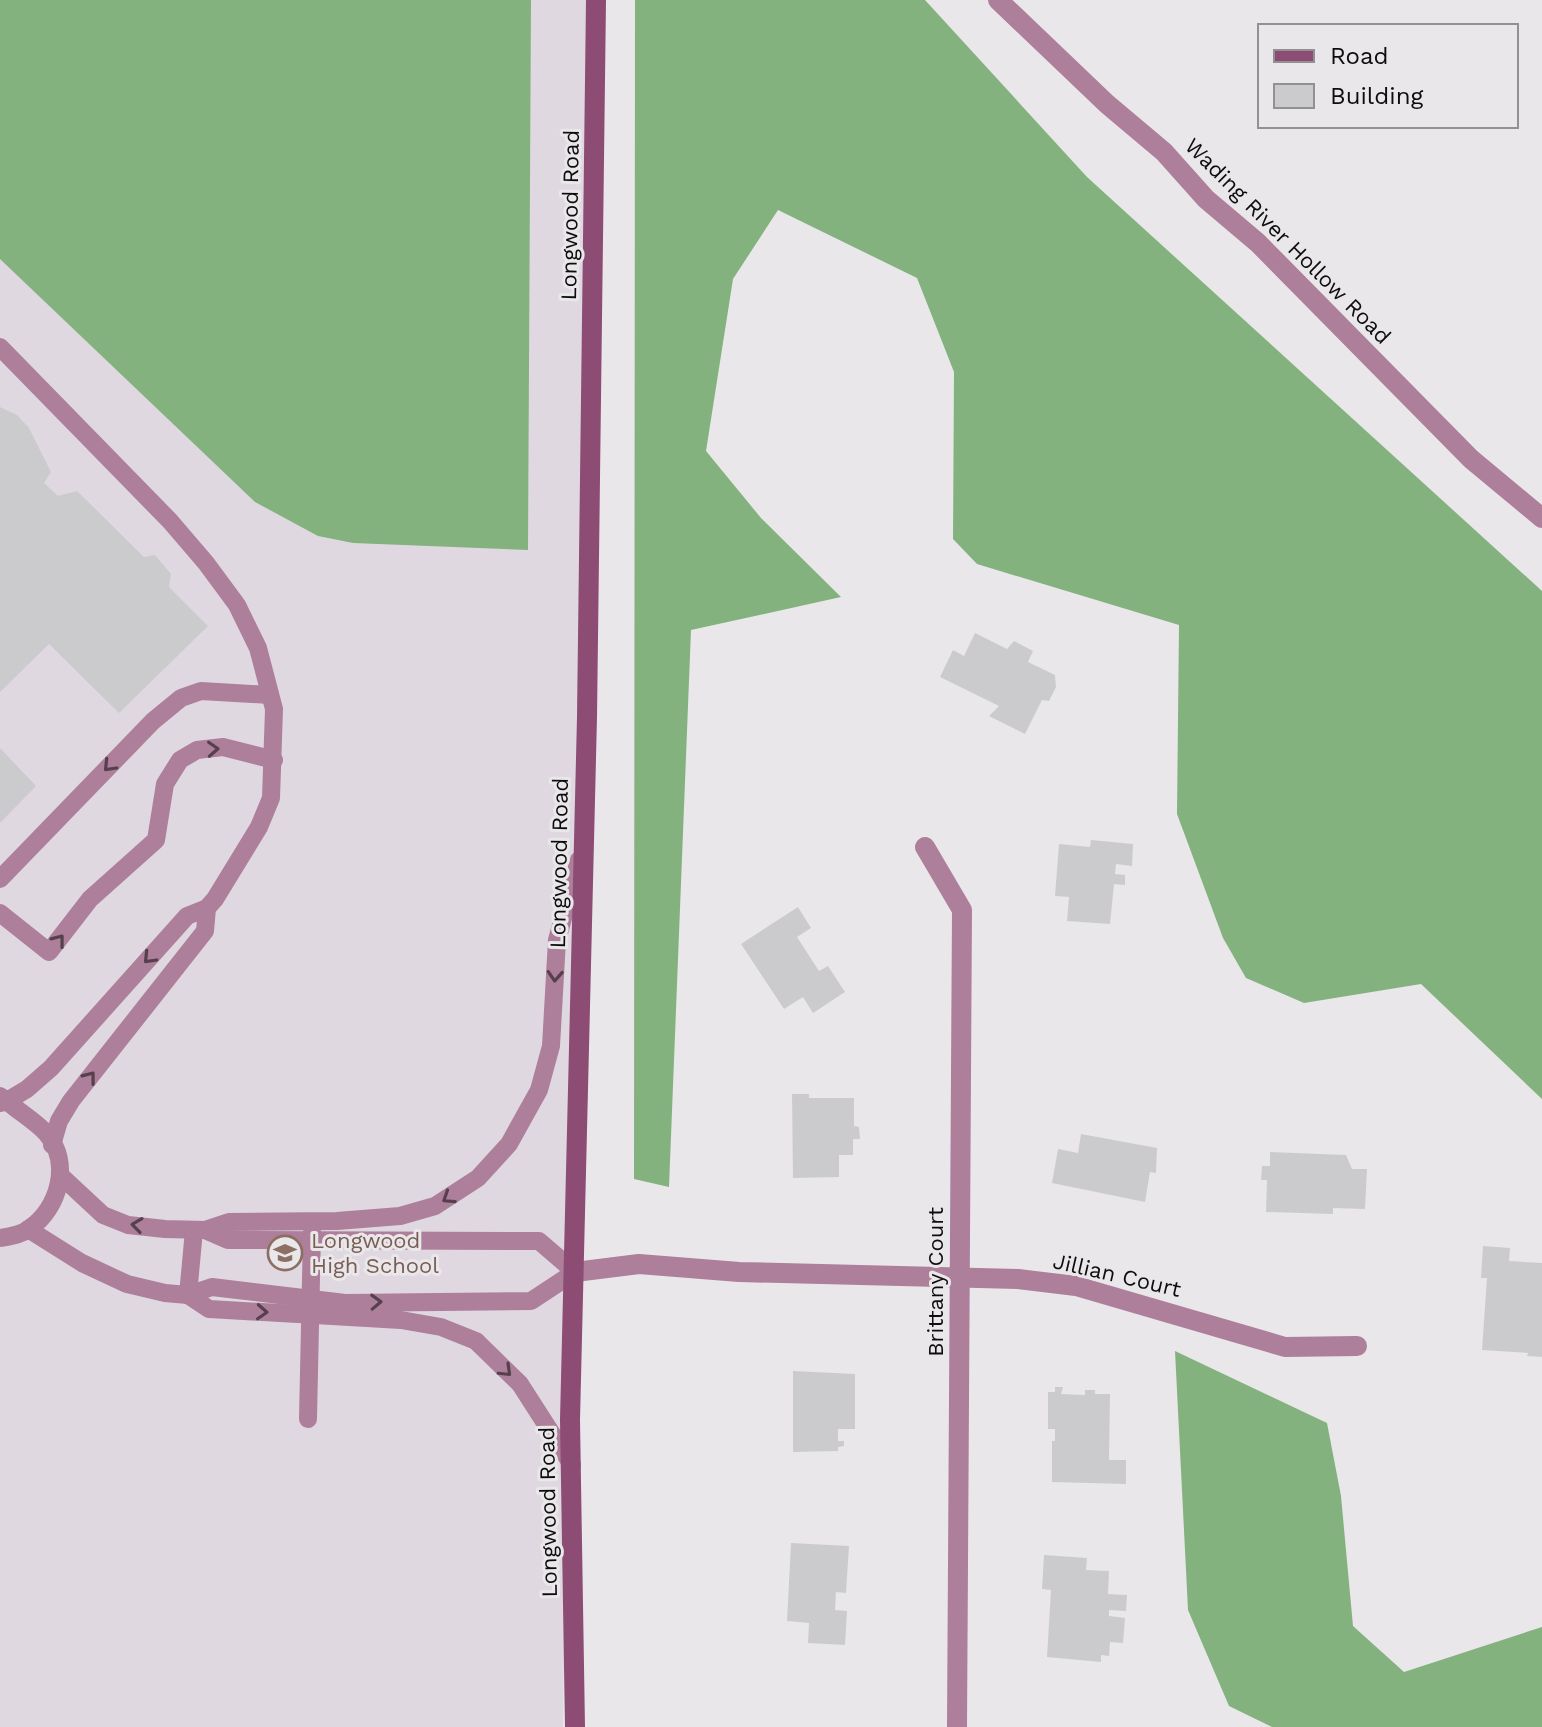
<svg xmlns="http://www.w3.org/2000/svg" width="1542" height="1727" font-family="'Work Sans',sans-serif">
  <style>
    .built { fill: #e0d8e0 }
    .forest { fill: #83b27f }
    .building { fill: #cbcbce }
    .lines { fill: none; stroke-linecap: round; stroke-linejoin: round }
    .service { stroke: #ad7f9a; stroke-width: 18 }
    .minor { stroke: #ad7f9a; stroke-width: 20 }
    .tertiary { stroke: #ad7f9a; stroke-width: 20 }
    .secondary { stroke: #8c4c74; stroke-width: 20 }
    .oneway { stroke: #56404d }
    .labels { text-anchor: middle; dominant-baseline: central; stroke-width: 6; stroke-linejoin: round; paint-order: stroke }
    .street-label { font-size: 22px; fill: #0e0d0e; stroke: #eae7ea }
    .education-label { font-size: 22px; fill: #785e54; stroke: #eae7ea; text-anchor: start }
  </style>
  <rect width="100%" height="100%" fill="#eae7ea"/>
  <!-- built -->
  <path class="built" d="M0 0H594L578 779 563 1727H0Z"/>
  <!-- forest -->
  <g class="forest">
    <path d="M0 0H531L528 550 353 543 318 536 255 502 0 259Z"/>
    <path d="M635 0H925L1087 177 1542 591V1099L1421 984 1304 1003 1246 978 1223 938 1177 814 1179 625 977 564 953 539 954 372 917 278 778 210 733 279 706 451 761 518 841 597 691 630 669 1187 634 1179Z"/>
    <path d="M1175 1351 1327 1423 1341 1496 1353 1626 1404 1672 1542 1627V1727H1272L1229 1706 1188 1610Z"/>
  </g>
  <!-- building -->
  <g class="building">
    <path d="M0 407 17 415 29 428 51 472 44 483 58 496 77 491 144 557 155 555 171 574 169 587 208 626 119 713 49 644 0 692Z"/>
    <path d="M975 633 1007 649 1014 641 1033 651 1028 662 1055 675 1056 687 1049 701 1042 700 1025 734 989 716 999 706 940 677 953 650 964 656Z"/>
    <path d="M0 748 36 786 0 823Z"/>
    <path d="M1091 840 1133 844 1132 866 1116 864 1115 874 1125 875V885L1114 884 1110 924 1067 921 1069 897 1055 896 1059 844 1090 847Z"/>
    <path d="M798 907 811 928 797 937 819 971 828 966 845 992 813 1013 803 997 784 1009 741 944Z"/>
    <path d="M792 1094H809V1098H854V1126L859 1127 860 1139H853V1155H839V1177L793 1178Z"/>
    <path d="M1081 1134 1157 1148 1156 1173 1150 1172 1145 1202 1052 1183 1058 1149 1078 1153Z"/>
    <path d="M1270 1152 1346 1155 1352 1169H1367L1365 1209 1333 1208V1214L1266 1212 1267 1180H1261L1262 1166H1270Z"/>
    <path d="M1483 1246 1510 1248 1509 1261 1542 1263V1357L1527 1356 1528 1353 1482 1350 1487 1278H1481Z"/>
    <path d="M793 1371 855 1374V1429H838V1441H844V1446L838 1447V1451L793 1452Z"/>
    <path d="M1055 1387H1063L1061 1394 1085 1395V1390H1095V1394H1110L1109 1460H1126V1484L1052 1482V1441H1055V1429H1048V1392H1055Z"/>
    <path d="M791 1543 849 1546 846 1593 836 1592 835 1610 847 1611 845 1645 808 1643 809 1623 787 1621Z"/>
    <path d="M1044 1555 1087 1558 1086 1570 1109 1571 1108 1594 1127 1595 1126 1611 1109 1610V1616L1125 1618 1123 1643 1110 1642 1109 1656 1101 1655V1662L1047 1657 1051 1590 1042 1589Z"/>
  </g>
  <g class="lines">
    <!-- service -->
    <g class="service">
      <path d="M0 347 170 521 206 563 237 605 258 648 274 709 271 798 259 827 215 899 207 908 187 916 51 1068 27 1089 7 1101 0 1096"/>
      <path d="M0 879 153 721 181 698 201 691 270 695"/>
      <path d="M0 913 49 952 90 899 156 840 165 784 180 760 197 750 223 747 274 760"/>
      <path d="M0 1103 7 1101C19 1112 35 1121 46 1133 72 1162 59 1208 30 1228 21 1235 11 1236 0 1238"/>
      <path d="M52 1145 59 1121 71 1101 205 931 207 908"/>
      <path d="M60 1175 103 1215 128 1225 165 1229 205 1230 229 1222 337 1221 400 1216 435 1206 478 1178 509 1144 539 1090 551 1046 557 940 579 860"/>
      <path d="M28 1229 82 1263 127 1284 165 1293 188 1295 212 1287 345 1303 531 1301 575 1272 539 1241 228 1240 205 1230"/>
      <path d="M188 1295 209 1309 401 1320 441 1327 476 1341 520 1384 572 1465"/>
      <path d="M188 1295 194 1230"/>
      <path d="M308 1419 312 1232"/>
    </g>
    <!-- minor -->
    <g class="minor">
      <path d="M925 847 962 910 957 1727"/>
      <path d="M575 1272 639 1264 739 1272 1018 1279 1076 1286 1285 1347 1357 1346"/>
    </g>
    <!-- tertiary -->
    <path class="tertiary" d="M998 0 1107 104 1164 152 1206 199 1258 243 1471 459 1542 518"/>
    <!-- secondary -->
    <path class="secondary" d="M575 1727 570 1420 587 717 596 0"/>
  </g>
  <!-- one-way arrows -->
  <defs><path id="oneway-chevron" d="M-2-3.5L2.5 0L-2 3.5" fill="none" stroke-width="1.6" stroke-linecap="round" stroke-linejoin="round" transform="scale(2)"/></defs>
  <g class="oneway">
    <use href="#oneway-chevron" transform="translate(213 749) rotate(-3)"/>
    <use href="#oneway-chevron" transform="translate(109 766) rotate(134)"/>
    <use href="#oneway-chevron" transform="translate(59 940) rotate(-52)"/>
    <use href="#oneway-chevron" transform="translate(149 958) rotate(134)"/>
    <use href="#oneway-chevron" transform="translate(555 976) rotate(93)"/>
    <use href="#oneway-chevron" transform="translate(90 1077) rotate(-52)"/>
    <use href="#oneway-chevron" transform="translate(448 1198) rotate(147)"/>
    <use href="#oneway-chevron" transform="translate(137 1225) rotate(-172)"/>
    <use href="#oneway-chevron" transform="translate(376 1302) rotate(-2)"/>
    <use href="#oneway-chevron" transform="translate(262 1312) rotate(3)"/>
    <use href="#oneway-chevron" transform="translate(506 1371) rotate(44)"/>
  </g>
  <!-- icons -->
  <defs>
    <g id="school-ring" transform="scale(1.8)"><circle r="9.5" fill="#eae7ea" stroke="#8d6e63" stroke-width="1.5"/><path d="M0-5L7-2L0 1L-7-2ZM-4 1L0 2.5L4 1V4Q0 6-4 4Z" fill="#8d6e63"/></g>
  </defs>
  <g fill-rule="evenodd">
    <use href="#school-ring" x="285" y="1253"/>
  </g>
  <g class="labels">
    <!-- street labels -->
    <g class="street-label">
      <text transform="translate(570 215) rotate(-89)">Longwood Road</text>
      <text transform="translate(1288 241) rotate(45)">Wading River Hollow Road</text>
      <text transform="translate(559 863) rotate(-89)">Longwood Road</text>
      <text transform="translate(1117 1275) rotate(13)">Jillian Court</text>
      <text transform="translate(935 1282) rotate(-90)">Brittany Court</text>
      <text transform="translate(548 1512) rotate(-91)">Longwood Road</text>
    </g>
    <!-- education labels -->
    <g class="education-label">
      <text x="311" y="1240">Longwood<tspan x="311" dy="25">High School</tspan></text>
    </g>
  </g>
  <!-- legend -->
  <rect x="1258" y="24" width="260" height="104" fill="#eae7ea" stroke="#929092" stroke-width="2"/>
  <rect x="1274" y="50" width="40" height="12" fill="#8c4c74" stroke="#929092" stroke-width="2"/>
  <text x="1330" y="64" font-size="24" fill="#0e0d0e">Road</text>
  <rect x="1274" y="84" width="40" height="24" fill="#cbcbce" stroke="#929092" stroke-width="2"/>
  <text x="1330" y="104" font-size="24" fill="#0e0d0e">Building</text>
</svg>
